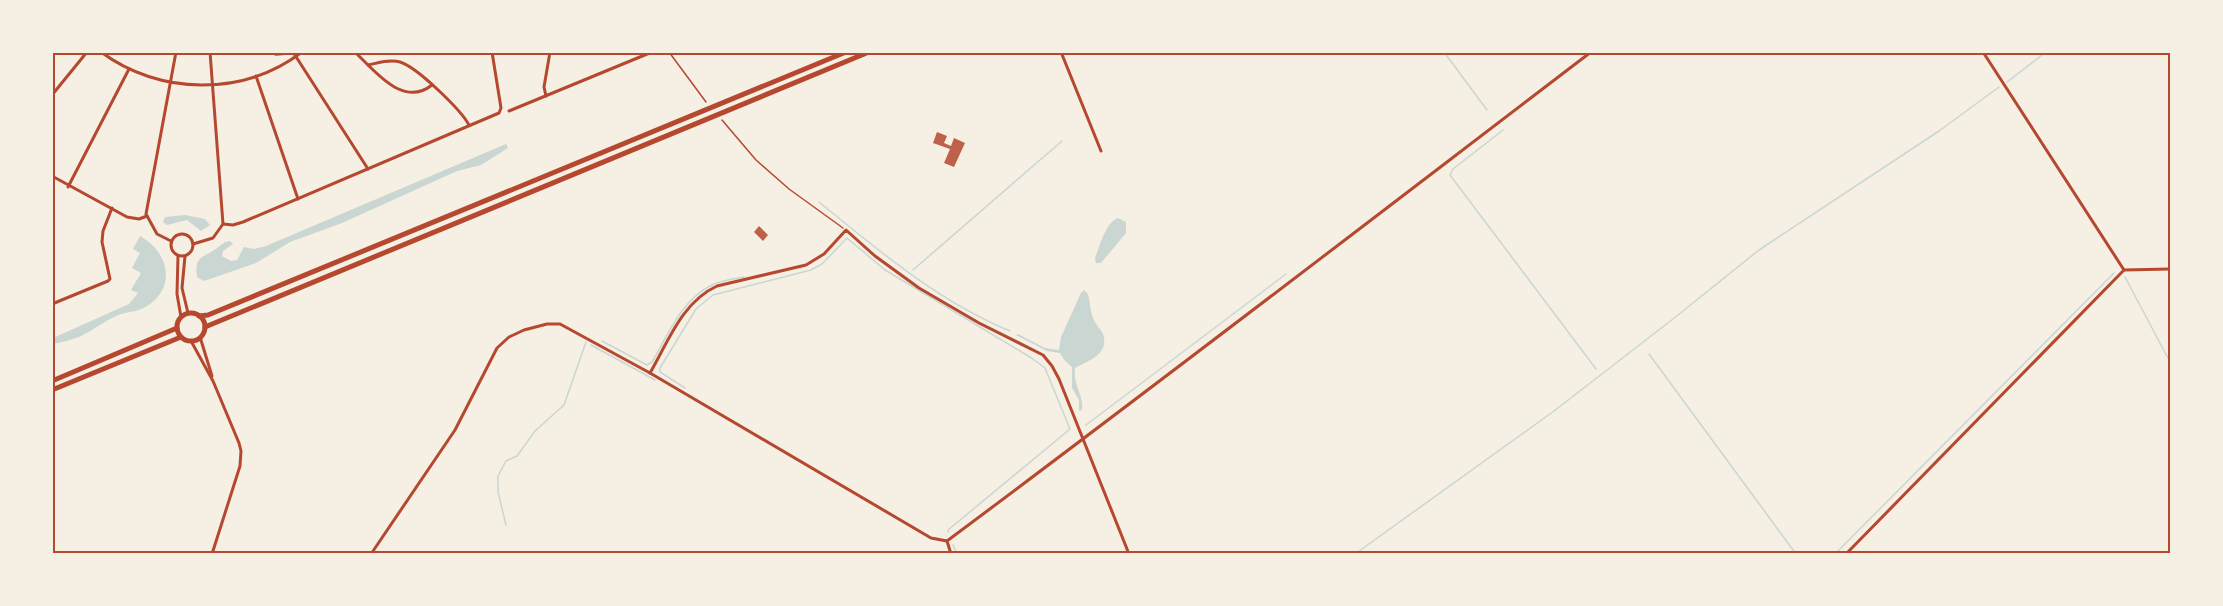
<svg xmlns="http://www.w3.org/2000/svg" width="2223" height="606" font-family="'DM Sans',sans-serif">
  <style>
    .water { fill: #c9d6d2 }
    .lines { fill: none; stroke-linecap: round; stroke-linejoin: round }
    .stream { stroke: #c9d6d2; stroke-width: 1.5 }
    .building { fill: #bf614a }
    .path { stroke: #b5482f; stroke-width: 1.5 }
    .minor { stroke: #b5482f; stroke-width: 3 }
    .primary { stroke: #b5482f; stroke-width: 5 }
    .neatline { fill: none; stroke: #b5482f; stroke-width: 2 }
  </style>
  <rect width="100%" height="100%" fill="#f6efe4"/>
  <!-- water -->
  <g class="water">
    <path d="M506 144 508 148 481 165 457 171 342 223 290 242 256 263 204 281 197 277C194 255 204 258 217 248 223 244 223 242 230 241L233 244 223 251 222 256 231 261 237 260 244 247 254 249 266 246Z"/>
    <path d="M185 215 205 219 210 225 201 231 187 220 167 225 163 222 165 217Z"/>
    <path d="M1118 218 1126 222V233L1101 263H1096L1095 258C1100 246 1105 223 1118 218Z"/>
    <path d="M140 236C169 252 177 287 147 306 137 313 126 311 116 316 103 322 92 331 79 337 71 340 62 342 53 344V338L129 304 138 293 131 290 141 273 132 268 140 253 133 249Z"/>
    <path d="M1084 290 1088 294C1090 302 1090 310 1093 318 1095 324 1100 328 1103 334 1110 354 1088 361 1075 368 1073 386 1084 395 1082 410L1079 411V400L1072 388V367L1065 361 1060 353 1047 351 1016 335 1018 334 1045 348 1059 350 1061 337 1081 293Z"/>
  </g>
  <g class="lines">
    <!-- stream -->
    <g class="stream">
      <path d="M1444 52 1487 110"/>
      <path d="M2007 82 2046 52"/>
      <path d="M1503 130 1453 169 1450 175 1596 369"/>
      <path d="M819 202C878 250 939 302 1010 331"/>
      <path d="M913 270 1062 141"/>
      <path d="M2125 277 2170 362"/>
      <path d="M602 341 647 365 652 362C668 335 682 299 712 285 721 280 733 279 744 277"/>
      <path d="M591 345 655 380"/>
      <path d="M1649 354 1796 554"/>
      <path d="M685 388 660 372V368L696 309 713 295 811 270 822 264 847 238 885 270 1030 357 1045 368 1070 429 948 530V532"/>
      <path d="M1086 425 1286 274"/>
      <path d="M506 525 498 492V476L506 461 517 456 535 431 564 405 586 342"/>
      <path d="M953 545 957 554"/>
      <path d="M1355 554 1554 411 1673 319 1759 250 1939 131 1999 87"/>
      <path d="M1835 554 2114 273"/>
    </g>
  </g>
  <!-- building -->
  <g class="building">
    <path d="M937 132 947 136 944 143 951 146 954 138 965 143 954 167 944 163 950 149 933 143Z"/>
    <path d="M759 226 768 235 763 241 754 232Z"/>
  </g>
  <g class="lines">
    <!-- path -->
    <g class="path">
      <path d="M269 52 276 55 288 54"/>
      <path d="M669 52 706 102"/>
      <path d="M722 120 756 160 789 189 843 228"/>
    </g>
    <!-- minor -->
    <g class="minor">
      <path d="M101 52C159 95 243 97 302 52"/>
      <path d="M293 52 368 169"/>
      <path d="M355 52 368 65C378 63 389 59 400 62 417 67 461 110 469 125"/>
      <path d="M1061 52 1101 151"/>
      <path d="M1983 52 2124 270"/>
      <path d="M368 65C385 82 408 104 432 85"/>
      <path d="M256 76 298 199"/>
      <path d="M52 95 87 52"/>
      <path d="M546 96 544 87 550 52"/>
      <path d="M509 111 652 52"/>
      <path d="M52 176 127 217 139 219 147 216"/>
      <path d="M68 187 129 69"/>
      <path d="M223 224 233 225 243 222 499 113 501 108 492 52"/>
      <circle cx="182" cy="245" r="11"/>
      <path d="M171 241 157 234 146 214 176 52"/>
      <path d="M193 244 213 238 223 224 210 52"/>
      <path d="M178 256 177 294 181 317"/>
      <path d="M185 256 182 288 188 313"/>
      <path d="M52 304 108 281 110 279 102 242 103 231 112 208"/>
      <path d="M200 337 212 376"/>
      <path d="M191 341 213 381 239 443 241 451 240 466 212 554"/>
      <path d="M650 373C668 342 682 302 717 286L806 265 824 254 846 230 875 256 919 288 979 323 1043 355 1052 366 1059 379 1129 554"/>
      <path d="M947 541 951 554"/>
      <path d="M371 554 455 430 497 348 509 337 524 330 547 324H560L650 373 931 538 947 541C1163 380 1376 216 1591 52"/>
      <path d="M1846 554 2124 270 2170 269"/>
    </g>
    <!-- primary -->
    <g class="primary">
      <circle cx="191" cy="327" r="14"/>
      <path d="M199 316 208 315 846 52"/>
      <path d="M205 327 869 52"/>
      <path d="M52 381 177 328"/>
      <path d="M52 390 181 337"/>
    </g>
  </g>
  <!-- border -->
  <rect width="2223" height="606" fill="none" stroke="#f6efe4" stroke-width="108"/>
  <rect x="54" y="54" width="2115" height="498" class="neatline"/>
</svg>
